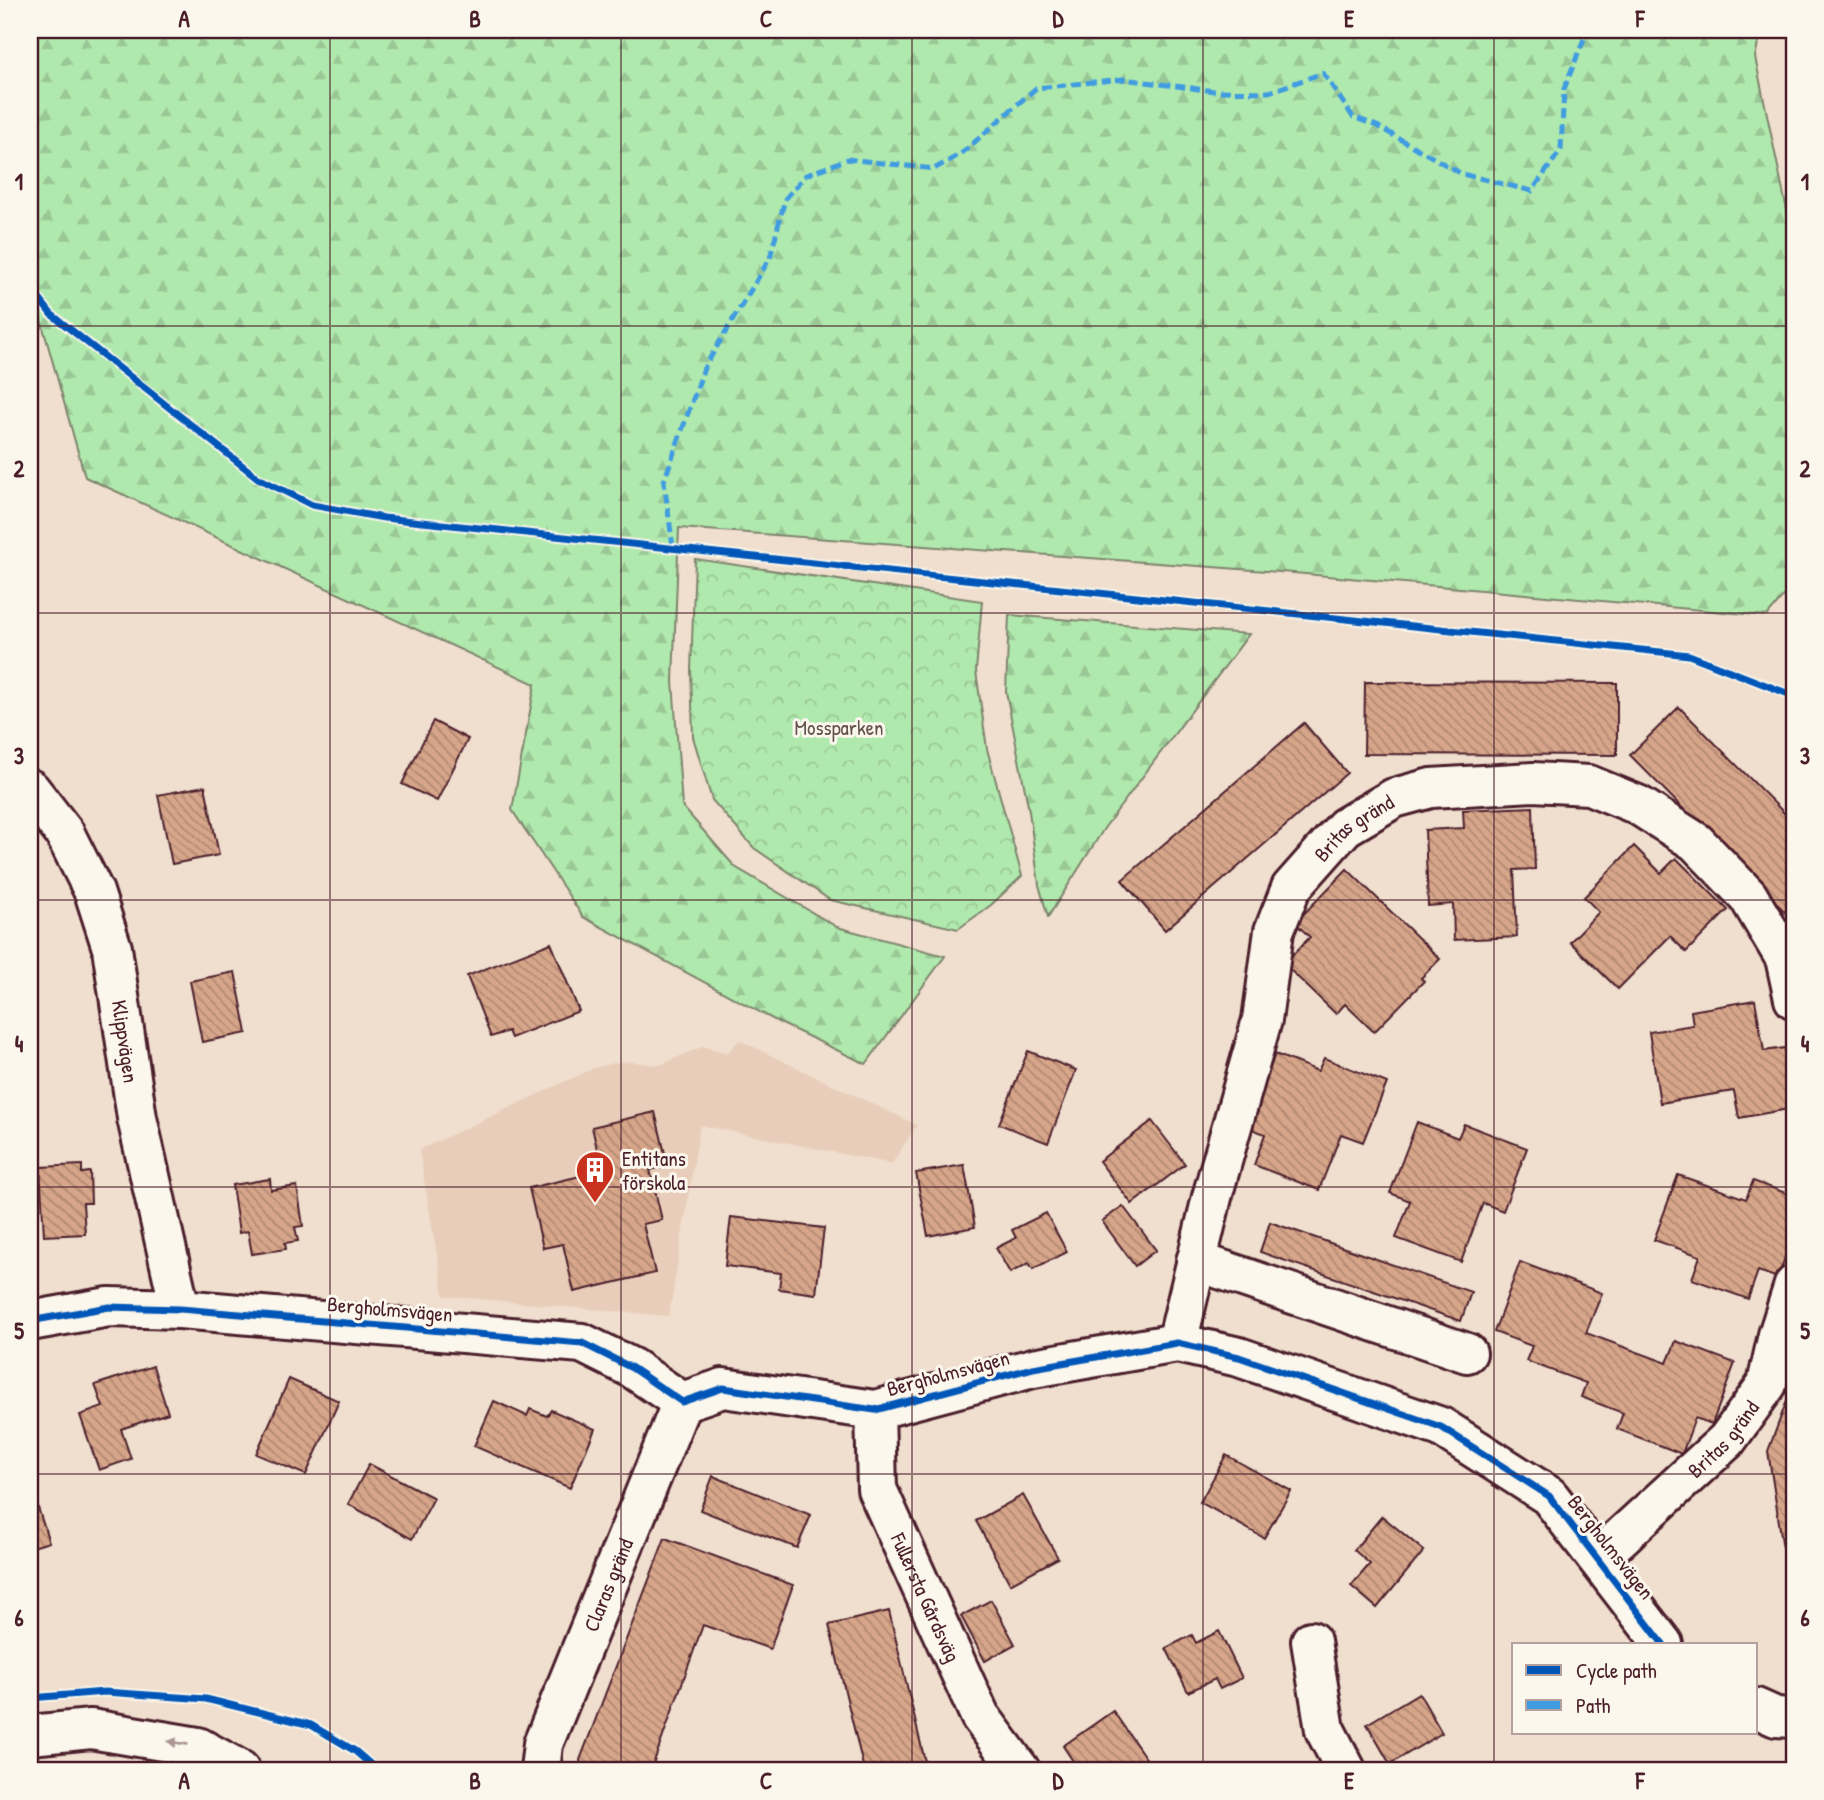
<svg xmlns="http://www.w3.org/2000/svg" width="1824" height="1800" font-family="'Patrick Hand',sans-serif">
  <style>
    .built { fill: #e8ceba }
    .forest { fill: url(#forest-firs); stroke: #7d846c; stroke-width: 2 }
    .park { fill: url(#park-crowns); stroke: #7d846c; stroke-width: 2 }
    .building { fill: url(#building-back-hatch); stroke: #4a1f2b; stroke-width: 2 }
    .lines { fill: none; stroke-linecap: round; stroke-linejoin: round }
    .minor-casing { stroke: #4a1f2b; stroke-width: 44 }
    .major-casing { stroke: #4a1f2b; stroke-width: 44 }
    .minor { stroke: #fbf7ec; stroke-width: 38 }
    .major { stroke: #fbf7ec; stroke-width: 38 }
    .quiet { stroke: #409be1; stroke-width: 5; stroke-dasharray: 10 5; stroke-linecap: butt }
    .cycleway-casing { stroke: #fbf7ec; stroke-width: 11 }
    .cycleway { stroke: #0057b8; stroke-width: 7 }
    .oneway { fill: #ab9695 }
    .grid { fill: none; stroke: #4a1f2b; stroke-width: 2; stroke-opacity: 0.55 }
    .labels { text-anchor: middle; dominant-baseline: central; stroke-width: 6; stroke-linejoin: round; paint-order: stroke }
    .park-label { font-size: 21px; fill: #64524c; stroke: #fbf7ec }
    .street-label { font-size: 21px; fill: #4a1f2b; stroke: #fbf7ec }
    .poi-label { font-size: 21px; fill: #4a1f2b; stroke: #fbf7ec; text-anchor: start }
    .neatline { fill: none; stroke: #4a1f2b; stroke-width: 2.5 }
    .grid-label { font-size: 23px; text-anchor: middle; font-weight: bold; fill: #4a1f2b }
  </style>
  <defs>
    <pattern id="forest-firs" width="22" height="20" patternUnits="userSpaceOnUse" patternTransform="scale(1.75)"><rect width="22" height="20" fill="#b0e9ad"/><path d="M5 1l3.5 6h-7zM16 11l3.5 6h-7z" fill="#99c795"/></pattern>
    <pattern id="park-crowns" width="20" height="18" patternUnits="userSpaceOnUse" patternTransform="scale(1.75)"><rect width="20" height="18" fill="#b0e9ad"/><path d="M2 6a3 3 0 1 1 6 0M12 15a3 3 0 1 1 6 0" fill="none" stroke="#99c795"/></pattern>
    <pattern id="building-back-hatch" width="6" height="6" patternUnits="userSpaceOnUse" patternTransform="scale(1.75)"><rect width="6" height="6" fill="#d7a68a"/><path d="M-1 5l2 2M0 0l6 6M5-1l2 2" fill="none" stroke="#b08771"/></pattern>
  </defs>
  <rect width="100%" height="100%" fill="#f0dfcf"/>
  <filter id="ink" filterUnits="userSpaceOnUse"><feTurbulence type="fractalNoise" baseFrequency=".0143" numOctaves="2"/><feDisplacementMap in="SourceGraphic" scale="14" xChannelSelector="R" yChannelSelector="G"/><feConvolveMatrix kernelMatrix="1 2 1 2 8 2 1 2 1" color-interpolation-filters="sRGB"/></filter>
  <g filter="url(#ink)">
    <!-- built -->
    <path class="built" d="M739 1040 917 1125 892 1164 700 1125 669 1316 444 1296 419 1150 594 1068 622 1061 660 1065 703 1046 727 1053Z"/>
    <!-- forest -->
    <g class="forest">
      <path d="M30 30H1761L1755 57 1794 244V584L1767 616 1294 573 679 528 673 681 682 806 735 867 837 927 945 956 866 1064 780 1023 583 917 512 810 535 684 85 477 30 281Z"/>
      <path d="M1009 615 1249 634 1105 827 1048 917 1039 885 1029 811 1006 692Z"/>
    </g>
    <!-- park -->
    <path class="park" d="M695 559 982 601 976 671 987 749 1022 876 991 905 958 929 830 900 754 848 712 800 693 737 691 670Z"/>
    <!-- building -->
    <g class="building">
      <path d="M1365 682 1617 683V755L1364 754Z"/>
      <path d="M1679 707 1794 823V921L1630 755Z"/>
      <path d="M433 721 468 739 437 801 402 784Z"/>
      <path d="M1304 723 1347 773 1165 930 1122 880Z"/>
      <path d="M205 786 219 855 172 864 158 795Z"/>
      <path d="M1533 807 1535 869 1514 870 1517 937 1454 940 1453 904 1428 906 1425 830 1464 828 1463 810Z"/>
      <path d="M1634 846 1661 873 1676 858 1728 910 1686 952 1670 936 1618 989 1570 942 1599 912 1584 897Z"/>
      <path d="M1347 869 1440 959 1421 978 1424 981 1374 1032 1345 1004 1336 1014 1284 964 1310 937 1295 923Z"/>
      <path d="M551 943 579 1011 511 1038 508 1031 491 1037 467 976Z"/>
      <path d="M235 972 247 1033 202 1042 190 981Z"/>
      <path d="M1755 1000 1764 1051 1785 1048 1794 1108 1739 1118 1734 1091 1660 1103 1649 1032 1693 1025 1691 1011Z"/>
      <path d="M1028 1051 1076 1070 1048 1143 999 1124Z"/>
      <path d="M1275 1054 1318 1071 1324 1058 1387 1083 1363 1142 1341 1134 1319 1190 1254 1165 1265 1134 1247 1127Z"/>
      <path d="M655 1112 668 1166 650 1170 662 1220 643 1224 655 1273 574 1292 563 1244 543 1248 529 1188 602 1171 592 1127Z"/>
      <path d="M1152 1121 1185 1164 1132 1204 1099 1161Z"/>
      <path d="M1417 1122 1458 1138 1464 1124 1527 1148 1503 1211 1483 1203 1461 1262 1396 1238 1410 1201 1390 1193Z"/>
      <path d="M82 1165V1173L90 1172 91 1203H83L85 1234 44 1236 40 1167Z"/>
      <path d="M964 1165 975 1227 928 1236 916 1173Z"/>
      <path d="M1678 1175 1746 1199 1753 1181 1794 1196V1231L1778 1278 1758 1271 1748 1299 1692 1279 1700 1256 1654 1240Z"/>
      <path d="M270 1179 271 1190 297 1186 303 1226 295 1227 298 1241 285 1243 286 1249 252 1254 248 1231 239 1233 232 1185Z"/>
      <path d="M1123 1206 1156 1250 1135 1266 1102 1221Z"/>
      <path d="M1046 1213 1067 1252 1033 1269 1029 1263 1010 1273 996 1248 1016 1238 1012 1230Z"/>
      <path d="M731 1217 824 1228 816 1294 779 1289 781 1273 725 1266Z"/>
      <path d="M1270 1222 1471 1292 1461 1321 1260 1252Z"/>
      <path d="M1520 1262 1602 1293 1586 1333 1667 1363 1676 1341 1735 1363 1712 1424 1695 1418 1682 1454 1617 1429 1623 1413 1581 1397 1586 1383 1526 1361 1532 1346 1494 1332Z"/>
      <path d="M153 1366 168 1413 121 1429 131 1459 99 1470 80 1415 103 1407 95 1385Z"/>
      <path d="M289 1379 339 1401 306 1475 256 1454Z"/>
      <path d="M1788 1398 1794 1401V1620L1768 1451Z"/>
      <path d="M494 1401 527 1416 530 1409 547 1416 551 1410 595 1429 570 1488 474 1446Z"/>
      <path d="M1226 1455 1291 1491 1264 1538 1200 1502Z"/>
      <path d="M369 1464 434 1498 412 1539 348 1504Z"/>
      <path d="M713 1476 811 1515 797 1548 700 1510Z"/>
      <path d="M32 1489 49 1542 30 1548V1490Z"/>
      <path d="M1023 1495 1058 1558 1010 1584 976 1521Z"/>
      <path d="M1382 1516 1424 1551 1377 1608 1351 1586 1370 1564 1354 1550Z"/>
      <path d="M665 1538 793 1585 770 1649 703 1625 651 1770H582L580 1760Z"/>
      <path d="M991 1600 1015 1644 985 1661 961 1616Z"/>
      <path d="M889 1611 927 1770H864L829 1625Z"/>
      <path d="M1219 1631 1242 1678 1220 1689 1215 1679 1188 1692 1166 1648 1192 1635 1196 1643Z"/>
      <path d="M1419 1693 1442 1733 1390 1764 1367 1724Z"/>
      <path d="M1113 1711 1154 1770H1079L1063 1746Z"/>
    </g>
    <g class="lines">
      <!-- minor casing -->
      <g class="minor-casing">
        <g id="minor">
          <path id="s1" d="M30 789 65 834 94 892 112 948 137 1118 180 1309"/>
          <path d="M1196 1261 1467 1353"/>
          <path d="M30 1321 109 1307 180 1309 582 1343 632 1368 682 1402 723 1388 875 1410 1033 1368 1177 1343 1239 1357 1441 1427 1549 1496 1663 1644"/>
          <path id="s2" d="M1177 1343 1212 1197 1262 1020 1274 931 1291 888 1345 827 1394 798 1431 788 1533 782 1589 785 1638 805 1696 842 1748 896 1785 958 1794 999"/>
          <path id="s3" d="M875 1410 877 1489 980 1716 1020 1770"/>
          <path id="s4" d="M1598 1558 1727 1440 1767 1384 1778 1335 1794 1285"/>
          <path d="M1311 1641 1325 1730 1346 1770"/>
          <path d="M1756 1708 1776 1717 1794 1718"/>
          <path id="s5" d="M540 1770 543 1744 682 1402"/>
        </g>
      </g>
      <!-- major casing -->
      <g class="major-casing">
        <path id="major" d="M30 1735 91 1729 198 1747 240 1770"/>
      </g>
      <!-- minor -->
      <use href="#minor" class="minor"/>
      <!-- major -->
      <use href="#major" class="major"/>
      <!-- quiet -->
      <path class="quiet" d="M673 547 664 481 704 368 770 258 785 199 806 175 848 159 934 169 961 154 1036 88 1123 79 1214 91 1269 92 1323 73 1353 117 1377 126 1462 174 1532 191 1561 150 1564 89 1586 34 1593 30"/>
      <!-- cycleway casing -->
      <g class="cycleway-casing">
        <g id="cycleway">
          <path d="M30 287 51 314 258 478 312 505 384 518 1689 655 1794 696"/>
          <path d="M30 1321 109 1307 180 1309 582 1343 632 1368 682 1402 723 1388 875 1410 1033 1368 1177 1343 1239 1357 1441 1427 1549 1496 1663 1644"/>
          <path d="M30 1698 105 1692 206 1699 311 1725 355 1751 377 1770"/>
        </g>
      </g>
      <!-- cycleway -->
      <use href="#cycleway" class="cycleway"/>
    </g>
    <!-- one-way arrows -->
    <defs><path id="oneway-solid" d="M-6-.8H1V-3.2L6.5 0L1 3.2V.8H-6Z" transform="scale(1.75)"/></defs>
    <use class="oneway" href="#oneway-solid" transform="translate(178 1743) rotate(-171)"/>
  </g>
  <!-- grid -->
  <path class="grid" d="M330 30V1770M621 30V1770M912 30V1770M1203 30V1770M1494 30V1770M30 326H1794M30 613H1794M30 900H1794M30 1187H1794M30 1474H1794"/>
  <!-- icons -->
  <defs>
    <g id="building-pin" transform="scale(2.0125)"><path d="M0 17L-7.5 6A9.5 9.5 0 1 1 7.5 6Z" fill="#c8321e" stroke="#fbf7ec"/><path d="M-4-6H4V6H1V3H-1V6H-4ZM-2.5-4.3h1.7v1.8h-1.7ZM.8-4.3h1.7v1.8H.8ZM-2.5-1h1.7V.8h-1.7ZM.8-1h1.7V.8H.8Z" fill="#fff"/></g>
  </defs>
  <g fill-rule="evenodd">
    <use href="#building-pin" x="595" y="1170"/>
  </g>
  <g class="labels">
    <!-- park labels -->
    <g class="park-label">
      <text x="839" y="727">Mossparken</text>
    </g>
    <!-- street labels -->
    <g class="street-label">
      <text stroke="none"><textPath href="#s2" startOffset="558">Britas gränd</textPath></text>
      <text stroke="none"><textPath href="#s1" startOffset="275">Klippvägen</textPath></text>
      <text transform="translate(390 1309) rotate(5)">Bergholmsvägen</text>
      <text transform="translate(948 1373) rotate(-15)">Bergholmsvägen</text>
      <text stroke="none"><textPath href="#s4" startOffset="173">Britas gränd</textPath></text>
      <text transform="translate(1611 1547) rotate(52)">Bergholmsvägen</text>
      <text stroke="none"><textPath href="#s5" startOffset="198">Claras gränd</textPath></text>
      <text stroke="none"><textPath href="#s3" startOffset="198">Fullersta Gårdsväg</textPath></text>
    </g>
    <!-- poi labels -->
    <g class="poi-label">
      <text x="622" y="1158">Entitans<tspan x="622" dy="24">förskola</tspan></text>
    </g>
  </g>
  <!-- margin -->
  <rect width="1824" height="1800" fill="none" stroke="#fbf7ec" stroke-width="77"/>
  <!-- legend -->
  <rect x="1512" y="1643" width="245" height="91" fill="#fbf7ec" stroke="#b4a19f" stroke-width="2"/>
  <rect x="1526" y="1665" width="35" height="10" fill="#0057b8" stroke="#b4a19f" stroke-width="2"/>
  <text x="1576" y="1678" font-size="21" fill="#4a1f2b">Cycle path</text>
  <rect x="1526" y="1700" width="35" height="10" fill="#409be1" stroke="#b4a19f" stroke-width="2"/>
  <text x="1576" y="1713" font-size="21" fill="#4a1f2b">Path</text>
  <rect x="38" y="38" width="1748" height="1724" class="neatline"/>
  <g class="grid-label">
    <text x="184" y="27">A</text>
    <text x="475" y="27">B</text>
    <text x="766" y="27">C</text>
    <text x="1058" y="27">D</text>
    <text x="1349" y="27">E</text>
    <text x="1640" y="27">F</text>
    <text x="19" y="190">1</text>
    <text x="1805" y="190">1</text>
    <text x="19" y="477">2</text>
    <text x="1805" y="477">2</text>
    <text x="19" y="764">3</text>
    <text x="1805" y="764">3</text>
    <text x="19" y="1052">4</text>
    <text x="1805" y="1052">4</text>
    <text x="19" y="1339">5</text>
    <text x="1805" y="1339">5</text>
    <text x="19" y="1626">6</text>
    <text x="1805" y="1626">6</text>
    <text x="184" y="1789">A</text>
    <text x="475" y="1789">B</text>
    <text x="766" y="1789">C</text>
    <text x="1058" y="1789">D</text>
    <text x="1349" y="1789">E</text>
    <text x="1640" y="1789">F</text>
  </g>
</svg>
